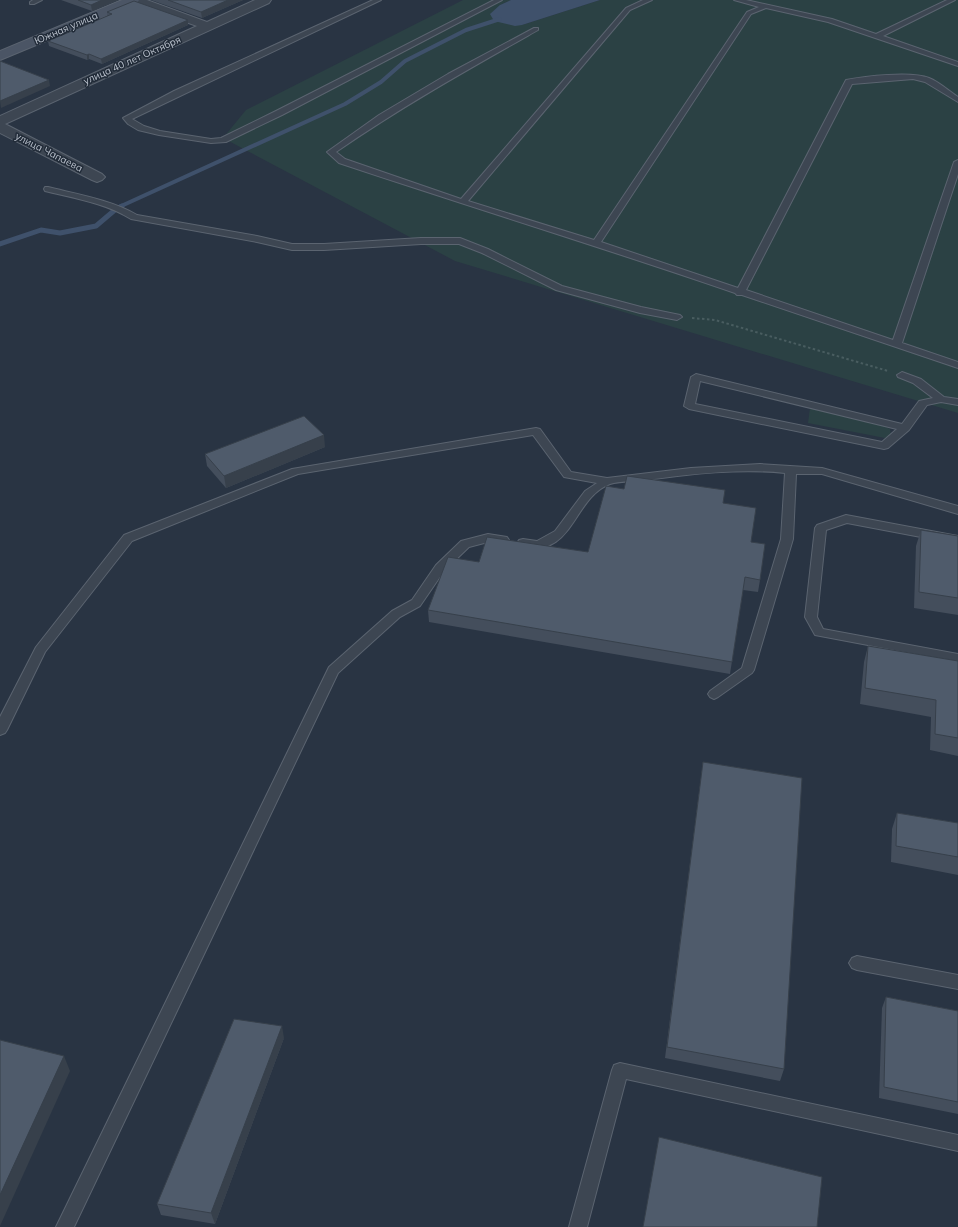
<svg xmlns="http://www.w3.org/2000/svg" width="958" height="1227" font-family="Mulish,sans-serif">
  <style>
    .green { fill: #2b4144 }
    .water { fill: #3f516b }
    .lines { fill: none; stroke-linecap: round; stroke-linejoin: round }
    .stream-far1 { stroke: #3f516b; stroke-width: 4 }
    .stream { stroke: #3f516b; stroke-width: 5 }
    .lane-casing { stroke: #5b6470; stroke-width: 2 }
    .street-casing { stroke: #5b6470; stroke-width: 2 }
    .secondary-casing { stroke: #5b6470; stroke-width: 2 }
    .path { stroke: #495d60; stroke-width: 2; stroke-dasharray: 2.5 2.5; stroke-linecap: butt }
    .lane { fill: #3d4652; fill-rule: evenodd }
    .street { fill: #3d4652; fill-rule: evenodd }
    .secondary { fill: #4b5565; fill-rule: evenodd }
    .wall { fill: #444e5c }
    .shaded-wall { fill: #37404b }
    .building { fill: #4f5b6b; stroke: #37404b }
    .labels { text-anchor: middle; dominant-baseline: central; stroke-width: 3; stroke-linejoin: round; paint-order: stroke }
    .far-street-label { font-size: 10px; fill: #bac1cc; stroke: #212b38 }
  </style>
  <rect width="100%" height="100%" fill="#293443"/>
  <!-- green -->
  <g class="green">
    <path d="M463 0H511L500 5 522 25 600 0H958V413L455 261 223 138 246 110Z"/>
    <path d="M810 408 882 425 890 429 891 435 885 438 808 423Z"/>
  </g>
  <!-- water -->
  <path class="water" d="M511 0H600L522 25 515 26 494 21 490 14 500 5Z"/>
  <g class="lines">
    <!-- stream-far1 -->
    <path class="stream-far1" d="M119 207 345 104 381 82 405 61 466 30 500 19"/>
    <!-- stream -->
    <path class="stream" d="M0 244 41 230 60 233 96 226 116 209 122 206"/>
    <!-- lane casing -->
    <g class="lane-casing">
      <g id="lane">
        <path d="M33 0H42L34 4H30V2Z"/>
        <path d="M373 0H381L132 119 144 126 160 131 211 139 221 138 276 111 494 0H502L282 115 226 142 211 143 159 135 138 130 128 124 123 118 174 91Z"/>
        <path d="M643 0H652L630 10 468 201 594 240 747 12 759 7 734 0H746L832 19 876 34 947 0H955L883 36 958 62V66L828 22 766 8 751 14 601 242 738 288 846 80C865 76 912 71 929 78 939 82 949 91 958 97V102L925 82 913 79 852 84 746 290 893 340 954 162 958 160V174L902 343 958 362V368L742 295H737L735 293C604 248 471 207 339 163L327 152 379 115 448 74 534 28H538V30C469 69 401 107 336 152L345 159 461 199 626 8Z"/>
        <path d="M45 187H48C76 194 112 200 137 215L257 236 292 244H324L421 238H460L488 249 562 286 641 307 680 315 682 317 677 320 640 313 556 290 482 253 459 244H421L324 250H292L257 242 131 219C106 203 73 198 45 191L44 189Z"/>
        <path d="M902 372 921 379 944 397 958 399V405L941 402 927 405 909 430 888 448 884 449 689 409 684 406 691 377 696 374 902 424 919 401 933 398 913 383 898 377 897 375ZM700 381 897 429 882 442 695 404Z"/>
        <path d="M536 428 540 429 571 472 607 478 691 468 760 464 822 468 958 506V514L822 474H796L793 539 754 670 752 673 718 697 714 699 710 697 708 694 710 691 742 668 781 539 785 473C739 468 692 474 646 480 636 481 619 481 610 484 572 498 574 561 519 546L517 543 519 540 523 539 537 541 555 531 585 491 597 483 564 477 533 435 298 474 132 541 45 652 7 730 5 733 0 735V717L36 647 124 535 292 469Z"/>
        <path d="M846 515 958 536V544L847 523 826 530 817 617 823 629 958 654V662L815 635 805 617 815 528 817 525Z"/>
        <path d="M488 534 507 537 509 540 507 543 503 544 488 542 469 547 444 571 420 606 400 617 338 673 74 1227H56L329 667 392 611 412 600 436 565 461 541Z"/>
        <path d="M857 956 958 975V989L857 970 852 968 849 963 852 958Z"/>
        <path d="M620 1063 958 1135V1151L626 1079 587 1227H569L612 1070 614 1065Z"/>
      </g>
    </g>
    <!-- street casing -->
    <g class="street-casing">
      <path id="street" d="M130 0H147L207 22 255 0H271L269 3 5 124 102 174 105 177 102 180 97 182 92 180 0 133V116L197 26 132 3Z"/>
    </g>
    <!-- secondary casing -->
    <g class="secondary-casing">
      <path id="secondary" d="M122 0H139L137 3 0 60V51Z"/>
    </g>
    <!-- path -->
    <path class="path" d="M692 318 715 320 888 371"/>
    <!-- lane -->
    <use href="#lane" class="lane"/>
    <!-- street -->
    <use href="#street" class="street"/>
    <!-- secondary -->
    <use href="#secondary" class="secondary"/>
  </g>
  <!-- wall -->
  <g class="wall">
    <path d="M61 0H118L92 11Z"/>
    <path d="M151 0H243L202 18Z"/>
    <path d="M107 12 188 20V25L102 64 89 59 87 60 49 46 48 41 107 16Z"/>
    <path d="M325 447 226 488 207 466 205 454Z"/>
    <path d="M723 503 751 542 760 580 758 592 743 590 730 674 429 622 428 610 479 562 588 552Z"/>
    <path d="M921 530 958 536V615L914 608 916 546Z"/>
    <path d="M868 646 958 661V756L930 750 931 717 860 704 864 662Z"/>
    <path d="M703 762 784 1069 780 1081 665 1058Z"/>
    <path d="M897 813 958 823V875L891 862 892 829Z"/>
    <path d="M886 997 958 1011V1114L879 1098 882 1008Z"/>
    <path d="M284 1038 215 1224 161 1215 157 1204Z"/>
  </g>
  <!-- shaded-wall -->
  <g class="shaded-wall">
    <path d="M102 0H118L92 11 91 5Z"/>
    <path d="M228 0H243L202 18 201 12Z"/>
    <path d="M188 20V25L102 64 101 59Z"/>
    <path d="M89 54V59L87 60V55Z"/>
    <path d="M49 80 50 86 1 108 0 101Z"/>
    <path d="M324 435 325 447 226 488 224 476Z"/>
    <path d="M282 1026 284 1038 215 1224 211 1213Z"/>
    <path d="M64 1056 70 1071 0 1226V1195Z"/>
  </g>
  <!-- building -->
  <g class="building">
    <path d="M78 0H102L91 5Z"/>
    <path d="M168 0H228L201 12Z"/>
    <path d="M134 1 188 20 101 59 89 54 87 55 48 41 112 14 107 12Z"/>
    <path d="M0 61 49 80 0 101Z"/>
    <path d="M304 416 324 435 224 476 205 454Z"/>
    <path d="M627 476 725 490 723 503 756 508 751 542 765 544 760 580 745 577 732 662 428 610 448 557 479 562 487 537 588 552 606 486 624 489Z"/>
    <path d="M921 530 958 536V598L919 592Z"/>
    <path d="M868 646 958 661V738L935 734 936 700 865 688Z"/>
    <path d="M703 762 802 778 784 1069 667 1047Z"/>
    <path d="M897 813 958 823V857L896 846Z"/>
    <path d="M886 997 958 1011V1102L884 1087Z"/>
    <path d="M234 1019 282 1026 211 1213 157 1204Z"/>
    <path d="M0 1040 64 1056 0 1195Z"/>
    <path d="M659 1137 822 1177 817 1227H643Z"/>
  </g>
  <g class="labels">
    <!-- far-street labels -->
    <g class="far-street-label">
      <text transform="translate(66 28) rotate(-23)">Южная улица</text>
      <text transform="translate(132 60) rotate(-24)">улица 40 лет Октября</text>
      <text transform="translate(49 152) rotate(27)">улица Чапаева</text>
    </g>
  </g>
</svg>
